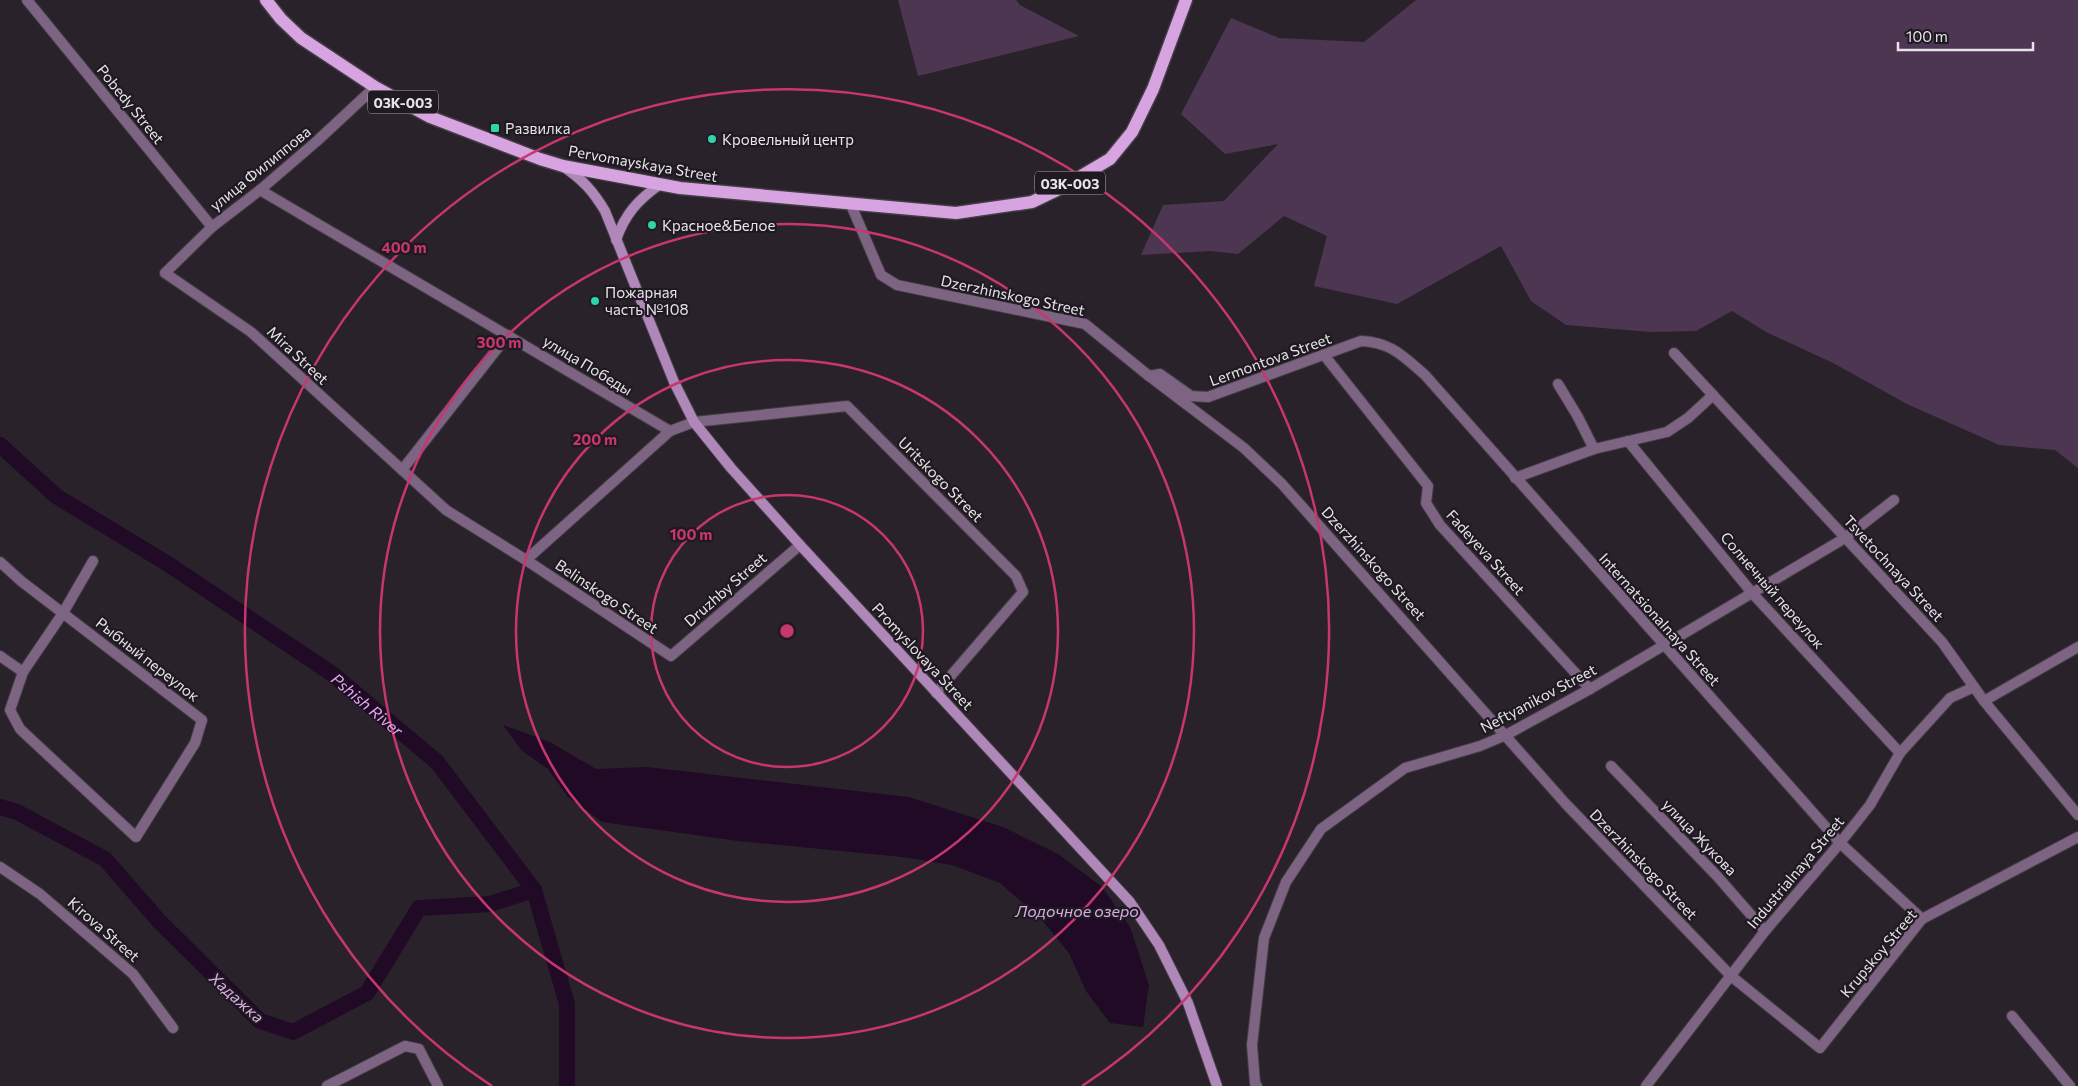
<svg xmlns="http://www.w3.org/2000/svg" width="2078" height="1086" font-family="Commissioner,sans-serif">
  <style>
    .green { fill: #4d3652 }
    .water { fill: #210a26 }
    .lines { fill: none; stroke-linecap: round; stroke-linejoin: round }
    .river { stroke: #210a26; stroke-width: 16 }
    .street-casing { stroke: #443d45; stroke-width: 12 }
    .secondary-casing { stroke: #443d45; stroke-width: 12 }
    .primary-casing { stroke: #443d45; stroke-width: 15 }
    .street { stroke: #7d6482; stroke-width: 10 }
    .secondary { stroke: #af87b8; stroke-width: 10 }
    .primary { stroke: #d7a3e1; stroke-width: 12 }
    .ring { fill: none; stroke: #c83670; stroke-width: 2.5 }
    .poi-dot { fill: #2ed4aa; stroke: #1f1921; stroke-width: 2 }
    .labels { text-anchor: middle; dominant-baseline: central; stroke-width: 4.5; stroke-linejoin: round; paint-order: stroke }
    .shield { fill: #1f1921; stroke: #aca6ad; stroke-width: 1 }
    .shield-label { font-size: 14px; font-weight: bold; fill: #e8e3e9 }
    .street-label { font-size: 15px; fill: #e8e3e9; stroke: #1f1921 }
    .poi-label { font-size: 15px; fill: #e8e3e9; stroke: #1f1921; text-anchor: start }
    .water-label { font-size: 16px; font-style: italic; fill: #daace4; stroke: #1f1921 }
    .centre { fill: #c83670; stroke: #1f1921; stroke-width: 2.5 }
    .ring-label { font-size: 15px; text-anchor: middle; font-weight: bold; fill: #c83670; stroke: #1f1921; stroke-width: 4.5; stroke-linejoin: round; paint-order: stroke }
  </style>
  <rect width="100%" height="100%" fill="#29222a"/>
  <!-- green -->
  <g class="green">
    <path d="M898 0H1016L1020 5 1079 36 918 76Z"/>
    <path d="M1416 0H2078V468L2055 450 1999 445 1907 404 1833 363 1768 333 1732 311 1696 331 1651 332 1566 325 1531 301 1501 246 1397 304 1314 286 1327 236 1284 216 1238 254 1211 251 1141 255 1163 205 1224 201 1278 144 1225 154 1181 114 1231 18 1279 38 1364 42Z"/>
  </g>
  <!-- water -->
  <path class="water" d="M503 725 550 742 596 769 647 767 909 797 1003 827 1058 854 1102 887 1130 927 1149 985 1143 1027 1110 1023 1086 991 1069 953 1041 919 1000 883 952 865 902 857 738 841 602 822 568 797 548 769 522 751Z"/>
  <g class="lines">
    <!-- river -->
    <g class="river">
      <path id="s1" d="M0 445 56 496 168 564 331 673 437 762 534 890 567 1004V1086"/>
      <path d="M0 807 17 812 105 859 159 921 260 1021 293 1032 367 993 419 908 490 904 534 890"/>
    </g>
    <!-- street casing -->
    <g class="street-casing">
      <g id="street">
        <path d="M27 0 212 227"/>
        <path d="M375 87 317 141 260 190 212 227 165 273 251 332 446 510 526 560 671 656 800 545"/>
        <path d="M260 190 670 431 694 422 847 406 1016 576 1023 592 936 693"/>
        <path d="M851 205 881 275 897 285 1085 324 1149 376 1244 448 1282 484 1565 803 1731 976 1820 1048 1922 919 2078 837"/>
        <path d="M1674 353 1942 642 1984 701 2078 815"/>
        <path d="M1324 355 1428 486 1426 503 1440 525 1590 689"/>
        <path d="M1149 376 1160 374 1191 396 1208 397 1361 341C1391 342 1404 357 1425 375L1840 843 1922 919"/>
        <path d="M1558 384 1578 417 1594 449"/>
        <path d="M1628 441 1753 594 1900 753"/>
        <path d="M402 470 508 335"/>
        <path d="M1515 478 1594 449 1667 432 1688 418 1713 395"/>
        <path d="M526 560 670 431"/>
        <path d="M0 562 21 581 202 720 195 743 136 837 20 729 10 710 23 672 63 613 93 561"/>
        <path d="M0 656 23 672"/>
        <path d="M1984 701 2078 647"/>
        <path d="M1611 766 1717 876 1765 931"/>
        <path d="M0 867 40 894 133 974 173 1028"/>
        <path d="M2012 1016 2070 1086"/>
        <path d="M327 1086 405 1046 419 1049 438 1086"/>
        <path d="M1257 1086 1255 1083 1252 1045 1264 938 1286 882 1321 829 1405 768 1480 746 1506 735 1590 689 1845 538 1894 500"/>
        <path d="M1646 1086 1765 931 1840 843 1870 805 1900 753 1950 698 1974 687"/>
      </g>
    </g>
    <!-- secondary casing -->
    <g class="secondary-casing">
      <g id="secondary">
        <path d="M564 167C583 180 593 191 605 211L674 382 694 422 731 468 800 545 1130 902 1159 945 1188 1003 1217 1086"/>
        <path d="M616 240C625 214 638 200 659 185"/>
      </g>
    </g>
    <!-- primary casing -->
    <g class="primary-casing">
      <path id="primary" d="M266 0 281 19 301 38 375 87 430 117 540 159 563 166 680 188 956 213 1032 202 1061 188 1110 159 1132 132 1153 89 1186 0"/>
    </g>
    <!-- street -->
    <use href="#street" class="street"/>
    <!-- secondary -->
    <use href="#secondary" class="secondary"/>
    <!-- primary -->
    <use href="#primary" class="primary"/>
  </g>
  <!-- distance rings -->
  <g class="ring">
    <circle cx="787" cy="631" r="136"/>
    <circle cx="787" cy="631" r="271"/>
    <circle cx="787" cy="631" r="407"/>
    <path d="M492 1086A542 542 0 1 1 1082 1086"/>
  </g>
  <!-- markers -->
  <g class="poi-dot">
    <rect x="490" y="123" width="10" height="10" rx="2.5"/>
    <circle cx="712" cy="139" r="5"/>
    <circle cx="652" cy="225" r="5"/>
    <circle cx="595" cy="301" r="5"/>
  </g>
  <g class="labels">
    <!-- shield labels -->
    <g class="shield">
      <rect x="368" y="90.5" width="70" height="23" rx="4"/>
      <rect x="1035" y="171.5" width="70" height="23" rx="4"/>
    </g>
    <g class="shield-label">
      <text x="403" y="102">03К-003</text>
      <text x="1070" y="183">03К-003</text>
    </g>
    <!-- street labels -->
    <g class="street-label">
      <text transform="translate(131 104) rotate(51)">Pobedy Street</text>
      <text transform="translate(643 163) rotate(10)">Pervomayskaya Street</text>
      <text transform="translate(260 168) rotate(-39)">улица Филиппова</text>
      <text transform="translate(1013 295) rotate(12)">Dzerzhinskogo Street</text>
      <text transform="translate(298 355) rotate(43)">Mira Street</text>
      <text transform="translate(1270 359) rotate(-20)">Lermontova Street</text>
      <text transform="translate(588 365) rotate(31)">улица Победы</text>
      <text transform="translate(941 479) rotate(45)">Uritskogo Street</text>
      <text transform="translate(1486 552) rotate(48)">Fadeyeva Street</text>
      <text transform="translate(1374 563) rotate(48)">Dzerzhinskogo Street</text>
      <text transform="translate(1894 568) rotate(47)">Tsvetochnaya Street</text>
      <text transform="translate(725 589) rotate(-41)">Druzhby Street</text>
      <text transform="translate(1773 590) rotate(49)">Солнечный переулок</text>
      <text transform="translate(607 596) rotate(34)">Belinskogo Street</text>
      <text transform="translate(1660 619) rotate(48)">Internatsionalnaya Street</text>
      <text transform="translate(923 656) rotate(47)">Promyslovaya Street</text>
      <text transform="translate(148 659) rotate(38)">Рыбный переулок</text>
      <text transform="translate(1538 698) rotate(-28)">Neftyanikov Street</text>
      <text transform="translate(1700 837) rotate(46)">улица Жукова</text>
      <text transform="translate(1644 864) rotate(46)">Dzerzhinskogo Street</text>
      <text transform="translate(1795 872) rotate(-50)">Industrialnaya Street</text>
      <text transform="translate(104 929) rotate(41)">Kirova Street</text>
      <text transform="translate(1878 953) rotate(-50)">Krupskoy Street</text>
    </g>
    <!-- poi labels -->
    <g class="poi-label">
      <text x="505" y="128">Развилка</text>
      <text x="722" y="139">Кровельный центр</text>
      <text x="662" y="225">Красное&amp;Белое</text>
      <text x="605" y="292">Пожарная<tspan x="605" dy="17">часть №108</tspan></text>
    </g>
    <!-- water labels -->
    <g class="water-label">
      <text stroke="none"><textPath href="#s1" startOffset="451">Pshish River</textPath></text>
      <text x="1077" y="910">Лодочное озеро</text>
      <text transform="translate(237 997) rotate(42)">Хадажка</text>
    </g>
  </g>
  <circle cx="787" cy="631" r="8" class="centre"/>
  <g class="ring-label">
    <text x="404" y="253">400 m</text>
    <text x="499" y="348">300 m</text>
    <text x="595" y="445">200 m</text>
    <text x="691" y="540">100 m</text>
  </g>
  <!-- scale -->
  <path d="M1898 42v8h135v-8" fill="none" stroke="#e8e3e9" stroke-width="2.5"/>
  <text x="1906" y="42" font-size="15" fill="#e8e3e9" stroke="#1f1921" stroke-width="4" paint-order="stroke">100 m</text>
</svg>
